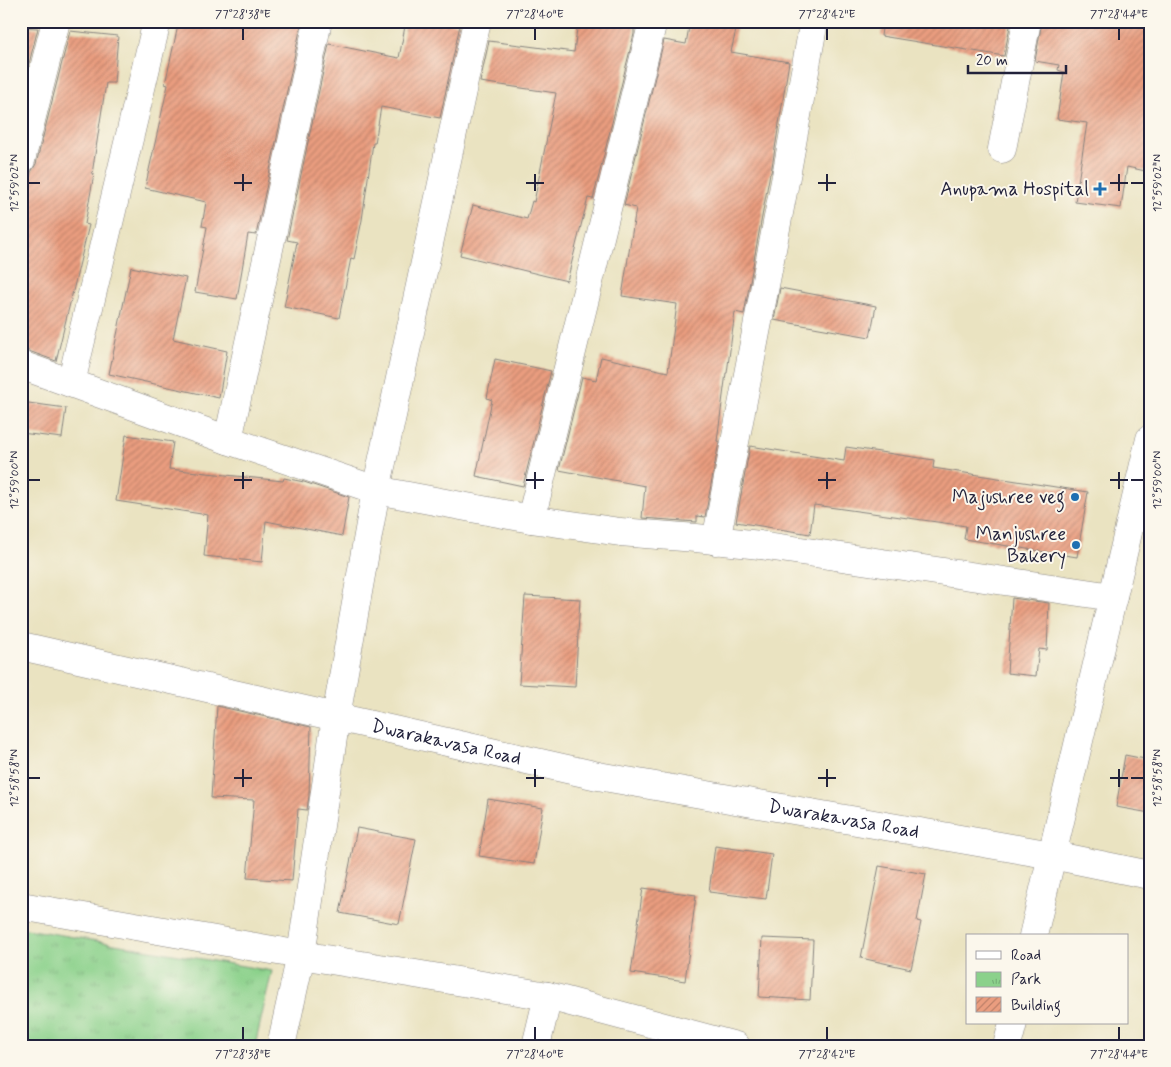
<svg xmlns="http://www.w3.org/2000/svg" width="1171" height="1067" font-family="Mynerve,sans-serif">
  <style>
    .park { fill: url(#park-tufts); stroke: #567a63 }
    .building { fill: url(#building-hatch) }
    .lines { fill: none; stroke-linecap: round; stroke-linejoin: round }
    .minor-casing { stroke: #86827e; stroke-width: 29 }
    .tertiary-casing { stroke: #86827e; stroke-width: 29 }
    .minor { stroke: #fff; stroke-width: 28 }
    .tertiary { stroke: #fff; stroke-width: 28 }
    .ticks { fill: none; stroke: #22223b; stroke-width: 2 }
    .poi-dot { fill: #1f6fb2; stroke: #fbf7ec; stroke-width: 2 }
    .labels { text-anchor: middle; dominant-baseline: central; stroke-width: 4; stroke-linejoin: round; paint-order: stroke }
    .poi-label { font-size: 19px; fill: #22223b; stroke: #fbf7ec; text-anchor: end }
    .street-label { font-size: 19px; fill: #22223b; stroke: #fbf7ec }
    .neatline { fill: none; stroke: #22223b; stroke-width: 2 }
    .ticks-label { font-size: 12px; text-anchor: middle; fill: #22223b }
  </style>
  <defs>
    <pattern id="park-tufts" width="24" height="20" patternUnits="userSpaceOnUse" patternTransform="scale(1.25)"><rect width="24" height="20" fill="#8bd18b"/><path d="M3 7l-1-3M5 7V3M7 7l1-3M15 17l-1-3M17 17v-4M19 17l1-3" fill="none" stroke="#78b379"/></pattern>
    <pattern id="building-hatch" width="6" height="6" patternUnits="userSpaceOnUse" patternTransform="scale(1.25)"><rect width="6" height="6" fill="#ea9d7f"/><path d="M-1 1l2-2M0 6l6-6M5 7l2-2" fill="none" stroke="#bd8069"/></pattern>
  </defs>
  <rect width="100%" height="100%" fill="#fbf7ec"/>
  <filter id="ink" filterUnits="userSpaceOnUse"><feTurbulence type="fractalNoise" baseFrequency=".02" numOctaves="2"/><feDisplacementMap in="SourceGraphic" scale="10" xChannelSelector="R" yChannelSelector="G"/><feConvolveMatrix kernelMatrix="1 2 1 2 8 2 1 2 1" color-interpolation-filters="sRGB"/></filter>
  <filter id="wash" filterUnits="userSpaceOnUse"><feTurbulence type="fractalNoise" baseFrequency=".0096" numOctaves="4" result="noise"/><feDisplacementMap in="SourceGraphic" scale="20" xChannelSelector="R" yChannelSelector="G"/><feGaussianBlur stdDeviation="1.12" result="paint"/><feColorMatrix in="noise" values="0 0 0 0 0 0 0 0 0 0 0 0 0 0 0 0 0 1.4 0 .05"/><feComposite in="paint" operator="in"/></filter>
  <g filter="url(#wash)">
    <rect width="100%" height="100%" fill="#eae3c1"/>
    <!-- park -->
    <path class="park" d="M21 928 272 971 255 1046H21Z"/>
    <g id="blocks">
      <!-- building -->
      <g class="building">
        <path d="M179 21H302L256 235 248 234 237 299 195 292 207 227 202 226 206 202 145 188 168 85 165 84Z"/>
        <path d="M406 21H439L460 25 440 118 381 107 375 143H373L362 220 354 259 351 258 339 318 284 307 297 242 287 240 329 44 399 58Z"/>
        <path d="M578 21H602L634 25V34L593 199 588 198 567 281 460 255 473 205 527 219 532 201 534 202 556 93 480 82 489 41 574 52Z"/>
        <path d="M690 21H738L731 52 789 62 771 173H770L744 314 735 312 727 373H726L717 441 719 442 705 517 697 516V522L642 518 645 486 559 470 582 377 596 380 601 357 668 372 677 304 622 296 636 208 624 205 664 40 686 44Z"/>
        <path d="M883 21H1011L1004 56 881 36Z"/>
        <path d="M1042 21H1150V172L1127 167 1121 208 1075 202 1087 123 1057 119 1064 72 1058 70 1059 65 1035 61Z"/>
        <path d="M21 27 38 28 21 95Z"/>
        <path d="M70 31 118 36 114 83H106L92 174H94L85 224 89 225 56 361 26 350H21V209L25 210 31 172 36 164Z"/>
        <path d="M131 267 186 278 173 339 227 351 219 398 109 374Z"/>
        <path d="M780 288 876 306 870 337 774 320Z"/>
        <path d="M495 359 551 371 523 486 476 476 492 400 487 398Z"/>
        <path d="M21 402 66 408 62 438 21 433Z"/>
        <path d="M126 435 173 442 169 469 283 481 284 478 304 482 349 497 342 536 266 521 262 562 204 556 208 515 116 501Z"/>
        <path d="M750 446 844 461 846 447 934 460 933 468 1088 492 1077 557 964 539 966 526 814 505 810 534 736 522Z"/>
        <path d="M525 596 580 599 575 687 519 684Z"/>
        <path d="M1012 598 1049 603 1047 650 1039 649 1036 676 1007 673Z"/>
        <path d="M217 706 311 727 309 796 307 810 298 809 292 881 247 878 254 800 211 798Z"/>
        <path d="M1125 755 1150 760V813L1116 807Z"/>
        <path d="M488 799 543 808 534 864 479 856Z"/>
        <path d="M357 828 416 839 399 924 340 913Z"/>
        <path d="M715 846 772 854 766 899 709 892Z"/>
        <path d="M879 866 926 874 917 921 921 922 911 969 861 958Z"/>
        <path d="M643 888 696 895 685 981 631 973Z"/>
        <path d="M762 938 813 940 810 1000 759 997Z"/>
      </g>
    </g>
  </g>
  <g filter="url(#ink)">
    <use href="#blocks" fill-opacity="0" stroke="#86827e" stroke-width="1"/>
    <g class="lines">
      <!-- minor casing -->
      <g class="minor-casing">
        <g id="minor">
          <path d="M1002 149 1027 21"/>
          <path d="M21 160 56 21"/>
          <path d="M21 365 228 440 376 490 531 519 620 532 696 538 760 545 1113 597"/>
          <path d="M71 383 157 21"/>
          <path d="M228 440 318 21"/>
          <path d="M531 519 653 21"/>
          <path d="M716 541 787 171 814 21"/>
          <path d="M21 906 301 955 548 996 736 1046"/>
          <path d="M281 1046 301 955 336 717 376 490 477 21"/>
          <path d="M536 1046 548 996"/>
        </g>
      </g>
      <!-- tertiary casing -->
      <g class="tertiary-casing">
        <g id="tertiary">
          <path id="s1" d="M21 646 598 776 1052 855 1150 875"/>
          <path d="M1033 936 1150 439"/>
          <path d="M1007 1046 1013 1023"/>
        </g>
      </g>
      <!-- minor -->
      <use href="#minor" class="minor"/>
      <!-- tertiary -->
      <use href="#tertiary" class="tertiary"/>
    </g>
  </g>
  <!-- ticks -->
  <path class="ticks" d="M243 28V40M535 28V40M827 28V40M1119 28V40M243 174V191M535 174V191M827 174V191M1119 174V191M28 183H40M234 183H252M526 183H544M818 183H836M1110 183H1128M1131 183H1144M243 472V489M535 472V489M827 472V489M1119 472V489M28 480H40M234 480H252M526 480H544M818 480H836M1110 480H1128M1131 480H1144M243 769V787M535 769V787M827 769V787M1119 769V787M28 778H40M234 778H252M526 778H544M818 778H836M1110 778H1128M1131 778H1144M243 1027V1040M535 1027V1040M827 1027V1040M1119 1027V1040"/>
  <!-- markers -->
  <g class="poi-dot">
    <path d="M1097.5 181.5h5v5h5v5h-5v5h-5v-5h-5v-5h5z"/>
    <circle cx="1075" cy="497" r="5"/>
    <circle cx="1076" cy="545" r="5"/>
  </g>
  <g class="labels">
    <!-- poi labels -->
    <g class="poi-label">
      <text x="1089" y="189">Anupama Hospital</text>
      <text x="1065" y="497">Majushree veg</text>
      <text x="1066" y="534">Manjushree<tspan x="1066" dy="22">Bakery</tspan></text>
    </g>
    <!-- street labels -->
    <g class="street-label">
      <text stroke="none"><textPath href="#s1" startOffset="436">Dwarakavasa Road</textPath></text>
      <text stroke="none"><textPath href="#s1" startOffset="841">Dwarakavasa Road</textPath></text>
    </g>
  </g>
  <!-- margin -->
  <rect width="1171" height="1067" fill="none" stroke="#fbf7ec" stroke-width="55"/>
  <!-- legend -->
  <rect x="966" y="934" width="162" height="90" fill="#fbf7ec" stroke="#a4a2a5"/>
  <rect x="976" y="951" width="25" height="8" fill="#ffffff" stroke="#a4a2a5"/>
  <text x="1011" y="960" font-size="15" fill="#22223b">Road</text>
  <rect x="976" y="972" width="25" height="15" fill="url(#park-tufts)" stroke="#a4a2a5"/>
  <text x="1011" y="984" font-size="15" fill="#22223b">Park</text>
  <rect x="976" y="997" width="25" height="15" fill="url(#building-hatch)" stroke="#a4a2a5"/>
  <text x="1011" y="1010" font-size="15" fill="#22223b">Building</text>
  <!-- scale -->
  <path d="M968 65v8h98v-8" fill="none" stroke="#22223b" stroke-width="2.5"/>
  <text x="976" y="65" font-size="15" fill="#22223b" stroke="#fbf7ec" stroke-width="4" paint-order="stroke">20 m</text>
  <rect x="28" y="28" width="1116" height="1012" class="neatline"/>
  <g class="ticks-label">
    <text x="243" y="18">77°28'38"E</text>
    <text x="535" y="18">77°28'40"E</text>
    <text x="827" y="18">77°28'42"E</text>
    <text x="1119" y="18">77°28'44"E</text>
    <text transform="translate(14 183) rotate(-90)" y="4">12°59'02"N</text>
    <text transform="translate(1157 183) rotate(-90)" y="4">12°59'02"N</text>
    <text transform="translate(14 480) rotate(-90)" y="4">12°59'00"N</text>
    <text transform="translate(1157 480) rotate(-90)" y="4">12°59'00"N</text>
    <text transform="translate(14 778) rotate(-90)" y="4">12°58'58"N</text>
    <text transform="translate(1157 778) rotate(-90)" y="4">12°58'58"N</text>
    <text x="243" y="1058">77°28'38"E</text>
    <text x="535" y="1058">77°28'40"E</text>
    <text x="827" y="1058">77°28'42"E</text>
    <text x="1119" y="1058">77°28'44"E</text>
  </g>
</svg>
